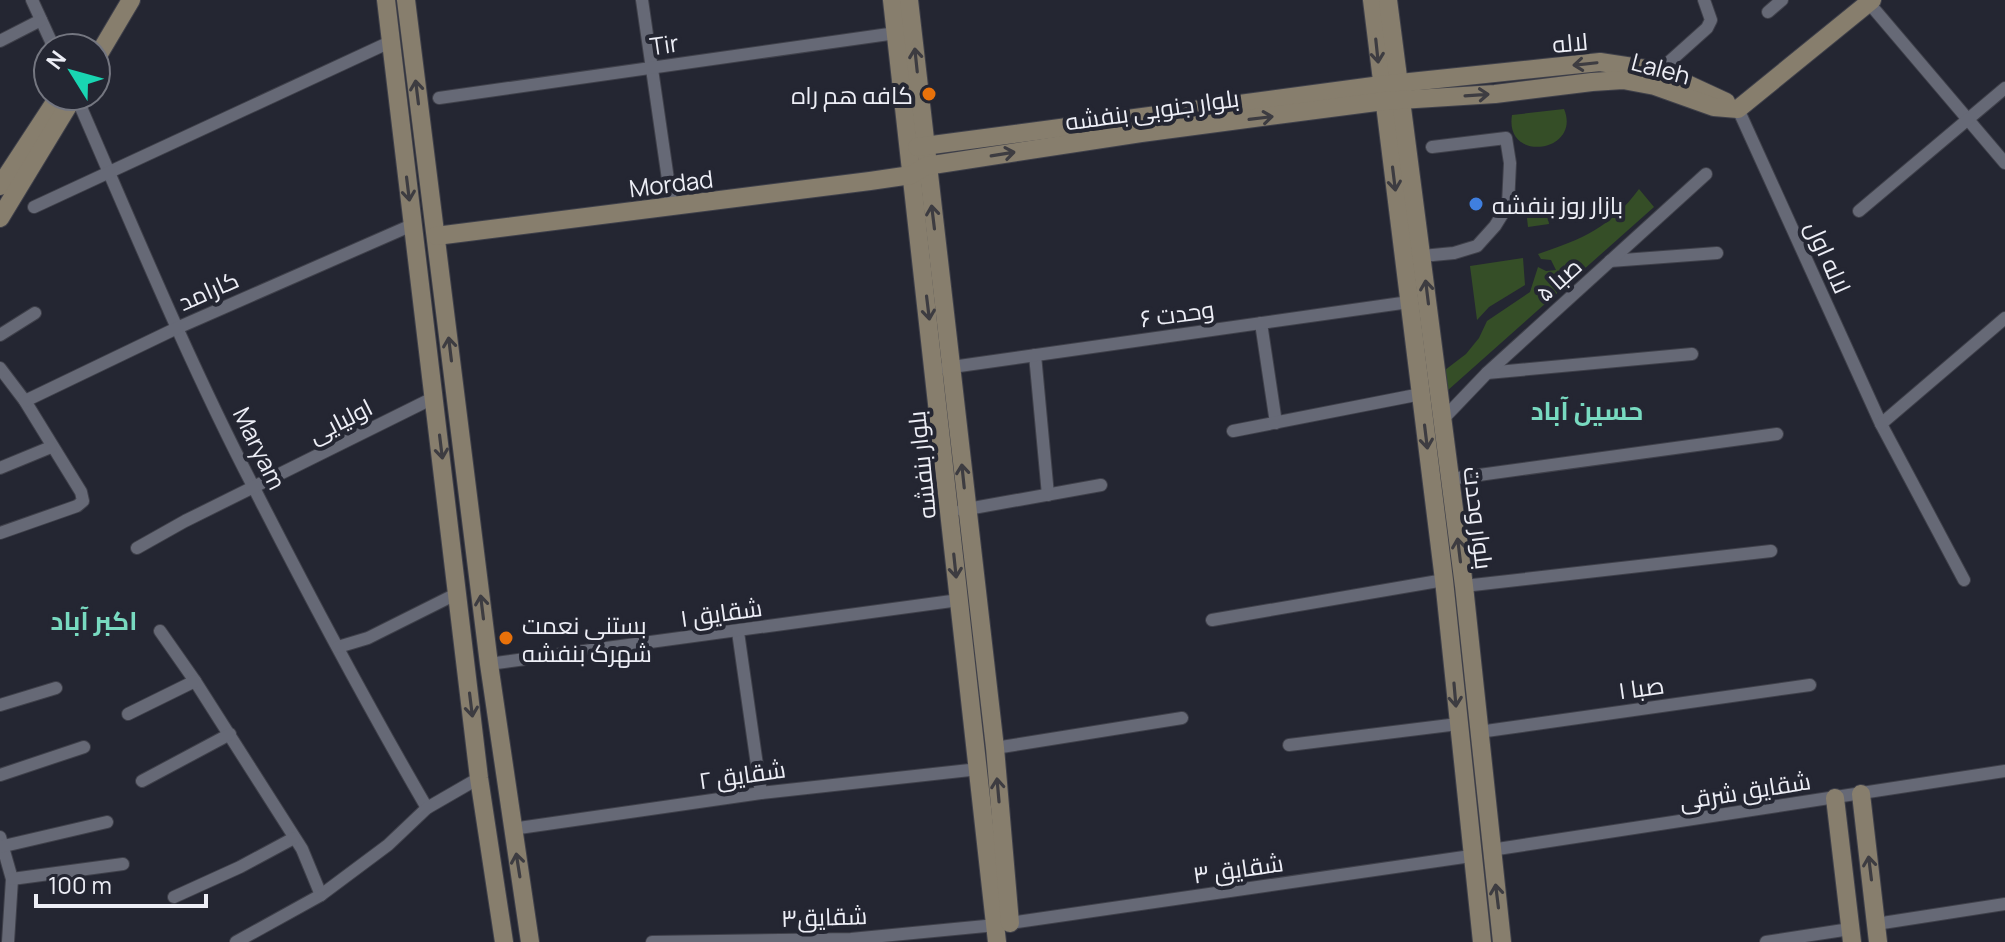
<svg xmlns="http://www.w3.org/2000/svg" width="2005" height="942" font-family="Manrope,Cairo,sans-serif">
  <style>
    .green { fill: #354e27 }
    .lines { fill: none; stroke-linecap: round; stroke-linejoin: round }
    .street-casing { stroke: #3f404a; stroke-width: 14 }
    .secondary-casing { stroke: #3f404a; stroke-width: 20 }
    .street { stroke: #666976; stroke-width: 12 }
    .secondary { stroke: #877e6d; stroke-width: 18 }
    .oneway { stroke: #3d3c41 }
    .food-dot { fill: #e8710a; stroke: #242632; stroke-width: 3 }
    .shop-dot { fill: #3f7fe0; stroke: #242632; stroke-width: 3 }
    .labels { text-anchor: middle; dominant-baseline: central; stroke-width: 8; stroke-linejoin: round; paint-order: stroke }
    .street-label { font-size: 24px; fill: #edeef6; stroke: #242632 }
    .poi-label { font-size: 24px; fill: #edeef6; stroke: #242632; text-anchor: start }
    .neighbourhood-label { font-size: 26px; font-weight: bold; fill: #78dac0; stroke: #242632 }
  </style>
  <rect width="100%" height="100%" fill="#242632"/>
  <!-- green -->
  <g class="green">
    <path d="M1564 109C1582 152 1504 164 1512 115Z"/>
    <path d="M1639 189 1654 207 1447 391 1445 370 1466 354 1479 338 1487 321 1530 292 1538 267 1546 271 1556 270 1551 260 1541 259 1538 254C1582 239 1610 228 1639 189Z"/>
    <path d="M1545 198 1549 224 1528 227 1525 201Z"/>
    <path d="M1523 258 1525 285 1489 307 1477 320 1470 266Z"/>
  </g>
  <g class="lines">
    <!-- street casing -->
    <g class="street-casing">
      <g id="street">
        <path d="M32 0 54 48"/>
        <path d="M642 0 672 207"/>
        <path d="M1869 3 2005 163"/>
        <path d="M1768 12 1782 0"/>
        <path d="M0 41 41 20"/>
        <path d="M1659 71 1707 28 1711 20 1704 0"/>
        <path d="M76 96C133 227 188 361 254 488 309 596 366 703 427 808"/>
        <path d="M439 98 896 33"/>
        <path d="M1738 109 1881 424 1964 580"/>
        <path d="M34 207 390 42"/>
        <path d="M1859 211 2005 88"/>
        <path d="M1422 256 1454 253 1477 246 1495 226 1508 205 1510 163 1506 138 1432 147"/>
        <path d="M1610 261 1717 253"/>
        <path d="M1261 323 1276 423"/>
        <path d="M0 335 35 313"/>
        <path d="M1035 355 1048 495"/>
        <path d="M0 368 25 401 81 492 83 501 77 506 0 533"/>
        <path d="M945 368 1409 302"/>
        <path d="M1487 373 1692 354"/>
        <path d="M25 401 177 328 412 225"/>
        <path d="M1443 419 1487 373 1706 174"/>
        <path d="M1881 424 2005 318"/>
        <path d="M1233 431 1421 394"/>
        <path d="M0 468 51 447"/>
        <path d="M1450 479 1777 434"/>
        <path d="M962 510 1101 485"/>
        <path d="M137 548 185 521 435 397"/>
        <path d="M1464 586 1771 551"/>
        <path d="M1212 620 1444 580"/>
        <path d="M160 631 195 681 302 849 321 895"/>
        <path d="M738 632 761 793"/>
        <path d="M338 647 368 638 458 593"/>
        <path d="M489 664 959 600"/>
        <path d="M0 705 56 688"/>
        <path d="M128 714 195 681"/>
        <path d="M1479 732 1810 685"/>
        <path d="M1289 745 1458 724"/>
        <path d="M995 748 1182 718"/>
        <path d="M0 775 84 747"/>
        <path d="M142 781 230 734"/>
        <path d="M512 829 761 793 979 769"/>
        <path d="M0 837 12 879 8 942"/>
        <path d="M0 847 107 822"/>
        <path d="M1491 850 2005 771"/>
        <path d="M12 879 123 864"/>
        <path d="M174 897 240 867 294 838"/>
        <path d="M1876 924 2005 904"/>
        <path d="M236 942 321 895 388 845 427 808 479 778"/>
        <path d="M652 942 851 939 996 925 1471 856"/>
        <path d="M1766 942 1850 929"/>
      </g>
    </g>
    <!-- secondary casing -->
    <g class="secondary-casing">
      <g id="secondary">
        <path d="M386 0 479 778 504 942"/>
        <path d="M406 0 489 664 530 942"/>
        <path d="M892 0 997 942"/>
        <path d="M909 0 995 748 1010 923"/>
        <path d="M1372 0 1444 580 1482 942"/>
        <path d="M1388 0 1464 586 1502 942"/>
        <path d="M96 59 131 0"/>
        <path d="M917 147 1381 85 1600 62 1659 71 1726 102"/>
        <path d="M0 186 59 96"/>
        <path d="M0 218 74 96"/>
        <path d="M436 236 870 181 911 175 926 166 1141 133 1384 101 1495 94 1592 82 1623 80 1655 86 1714 107 1738 109 1872 0"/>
        <path d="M1861 794 1878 942"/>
        <path d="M1835 798 1852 942"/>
      </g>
    </g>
    <!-- street -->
    <use href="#street" class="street"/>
    <!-- secondary -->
    <use href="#secondary" class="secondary"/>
  </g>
  <!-- one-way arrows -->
  <defs><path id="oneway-shaft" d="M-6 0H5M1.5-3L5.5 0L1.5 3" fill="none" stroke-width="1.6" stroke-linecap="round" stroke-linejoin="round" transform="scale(2)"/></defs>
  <g class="oneway">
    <use href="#oneway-shaft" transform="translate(1377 51) rotate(84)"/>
    <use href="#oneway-shaft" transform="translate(916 60) rotate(-96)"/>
    <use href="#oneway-shaft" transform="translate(1585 64) rotate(174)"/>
    <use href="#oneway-shaft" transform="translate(417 92) rotate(-97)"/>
    <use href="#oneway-shaft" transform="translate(1477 95) rotate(-4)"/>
    <use href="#oneway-shaft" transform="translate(1261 118) rotate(-7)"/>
    <use href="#oneway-shaft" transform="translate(1003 154) rotate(-9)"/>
    <use href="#oneway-shaft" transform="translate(1394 179) rotate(83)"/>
    <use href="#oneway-shaft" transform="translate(408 189) rotate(83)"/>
    <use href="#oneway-shaft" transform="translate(933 217) rotate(-97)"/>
    <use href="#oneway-shaft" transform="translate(1427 292) rotate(-97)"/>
    <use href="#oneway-shaft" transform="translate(928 308) rotate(83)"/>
    <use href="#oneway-shaft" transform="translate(450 349) rotate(-97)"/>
    <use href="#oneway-shaft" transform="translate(1426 437) rotate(83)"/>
    <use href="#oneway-shaft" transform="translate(441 447) rotate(83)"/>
    <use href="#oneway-shaft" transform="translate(963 476) rotate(-96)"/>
    <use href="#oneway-shaft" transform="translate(1459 550) rotate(-97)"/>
    <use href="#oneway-shaft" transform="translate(955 566) rotate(84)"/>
    <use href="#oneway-shaft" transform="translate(482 607) rotate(-97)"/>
    <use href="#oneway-shaft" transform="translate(1455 695) rotate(85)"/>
    <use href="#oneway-shaft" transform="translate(471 705) rotate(83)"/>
    <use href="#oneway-shaft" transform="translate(998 790) rotate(-95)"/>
    <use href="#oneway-shaft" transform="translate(518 865) rotate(-99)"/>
    <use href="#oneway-shaft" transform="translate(1870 868) rotate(-97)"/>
    <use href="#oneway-shaft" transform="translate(1497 896) rotate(-97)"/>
  </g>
  <!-- markers -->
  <g class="food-dot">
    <circle cx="929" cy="94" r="8"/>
    <circle cx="506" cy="638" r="8"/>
  </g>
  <circle class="shop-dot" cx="1476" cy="204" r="8"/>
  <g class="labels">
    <!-- street labels -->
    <g class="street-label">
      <text transform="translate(1570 42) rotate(-5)">لاله</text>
      <text transform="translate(664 44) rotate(-8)">Tir</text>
      <text transform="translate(1661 68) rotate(15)">Laleh</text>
      <text transform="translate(1152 109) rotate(-8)">بلوار جنوبی بنفشه</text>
      <text transform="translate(671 183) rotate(-7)">Mordad</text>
      <text transform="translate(1829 257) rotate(66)">لاله اول</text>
      <text transform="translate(1558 279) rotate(-42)">صبا ۵</text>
      <text transform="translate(208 290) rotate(-24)">کارامد</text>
      <text transform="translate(1177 313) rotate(-8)">وحدت ۶</text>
      <text transform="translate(340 420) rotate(-27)">اولیایی</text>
      <text transform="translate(260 448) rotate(64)">Maryam</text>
      <text transform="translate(921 465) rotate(-96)">بلوار بنفشه</text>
      <text transform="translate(1479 518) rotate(83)">بلوار وحدت</text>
      <text transform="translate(721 612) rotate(-8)">شقایق ۱</text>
      <text transform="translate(1641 687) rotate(-8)">صبا ۱</text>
      <text transform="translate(742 774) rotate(-8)">شقایق ۲</text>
      <text transform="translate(1745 790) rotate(-9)">شقایق شرقی</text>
      <text transform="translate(1238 868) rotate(-8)">شقایق ۳</text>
      <text transform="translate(824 916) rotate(-2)">شقایق۳</text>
    </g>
    <!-- poi labels -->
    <g class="poi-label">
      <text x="913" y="94" text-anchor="end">کافه هم راه</text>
      <text x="1492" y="204">بازار روز بنفشه</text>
      <text x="522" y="624">بستنی نعمت<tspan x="522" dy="28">شهرک بنفشه</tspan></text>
    </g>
    <!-- neighbourhood labels -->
    <g class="neighbourhood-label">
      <text x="1587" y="410">حسین آباد</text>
      <text x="94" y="620">اکبر آباد</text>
    </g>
  </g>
  <!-- north arrow -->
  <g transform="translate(72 72) rotate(307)"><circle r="38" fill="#242632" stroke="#747680" stroke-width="2"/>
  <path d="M0-6L14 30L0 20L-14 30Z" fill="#19d5b2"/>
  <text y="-12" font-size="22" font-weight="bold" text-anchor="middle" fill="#edeef6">N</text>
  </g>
  <!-- scale -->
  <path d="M36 894v12h170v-12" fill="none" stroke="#edeef6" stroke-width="4"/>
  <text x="48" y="894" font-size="24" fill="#edeef6" stroke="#242632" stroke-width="6" paint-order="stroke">100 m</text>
</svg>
